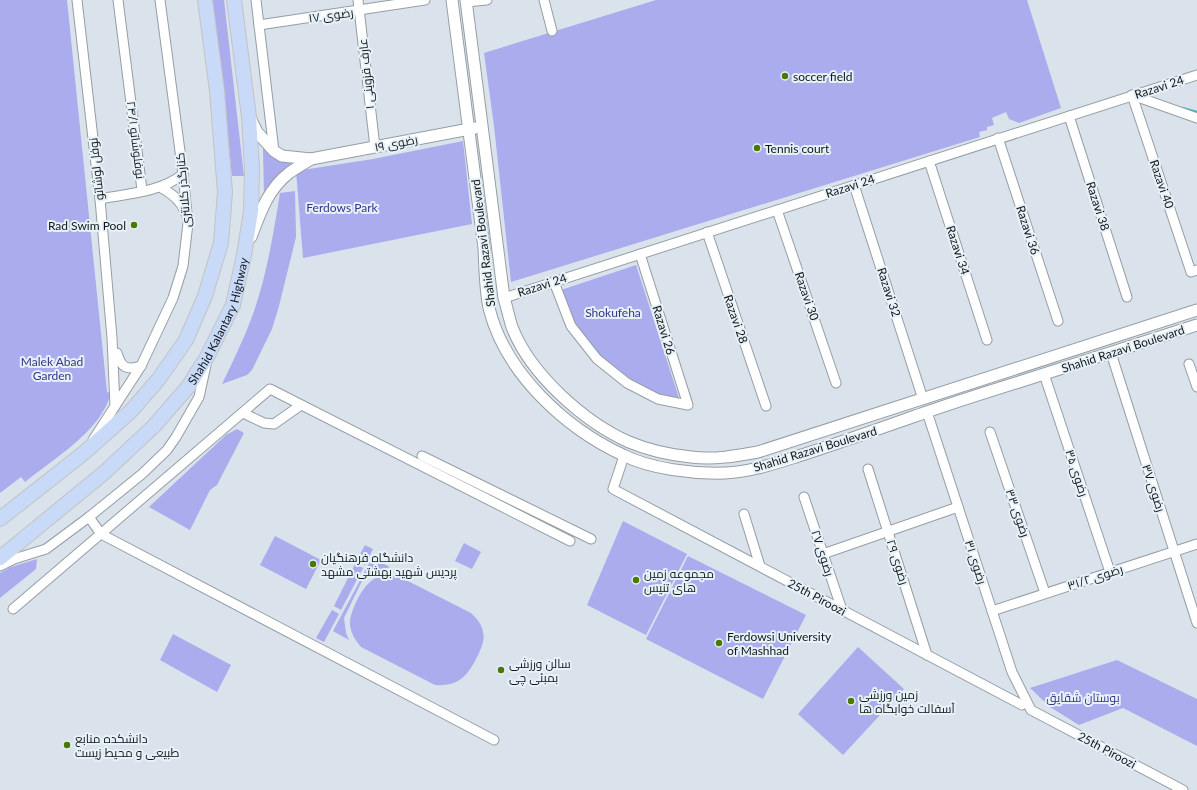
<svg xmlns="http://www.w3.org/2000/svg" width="1197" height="790" font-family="Lato,Cairo,sans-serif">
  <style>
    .green { fill: #aaaced }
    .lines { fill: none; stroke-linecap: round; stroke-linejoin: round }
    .stream { stroke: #37bec1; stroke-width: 2.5 }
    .minor-casing { stroke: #959ea5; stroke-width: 11 }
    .tertiary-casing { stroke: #959ea5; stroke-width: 13 }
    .trunk-casing { stroke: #c2c3c3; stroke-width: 16 }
    .minor { stroke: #fff; stroke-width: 9 }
    .tertiary { stroke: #fff; stroke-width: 11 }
    .trunk { stroke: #c8daf8; stroke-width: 14 }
    .poi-dot { fill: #487901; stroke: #e7f1f8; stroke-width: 1.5 }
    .labels { text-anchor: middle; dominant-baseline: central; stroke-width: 4; stroke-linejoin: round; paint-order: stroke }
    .street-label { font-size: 12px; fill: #131719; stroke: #e7f1f8 }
    .poi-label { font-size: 12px; fill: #131719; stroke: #e7f1f8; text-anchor: start }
    .park-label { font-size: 12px; fill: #3b318a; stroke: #e7f1f8 }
  </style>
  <rect width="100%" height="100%" fill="#dae3eb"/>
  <!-- green -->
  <g class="green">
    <path d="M0 0H67L107 392 111 393C109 398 108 403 105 408 89 438 51 461 25 482L21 477 0 493Z"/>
    <path d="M212 0H224L244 176H232L225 108Z"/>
    <path d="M656 0H1027L1061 108 1019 123 1009 119 1006 112 992 118 994 125 987 127V130L979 132 980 137 511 282 494 126 484 53Z"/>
    <path d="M463 141 472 224 303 258 296 171 373 159Z"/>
    <path d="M263 148 278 159 297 164 264 198Z"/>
    <path d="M295 191 296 237 279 306 272 329 252 370 247 375 222 384C232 363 242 343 250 322 266 281 273 236 280 193Z"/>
    <path d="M636 265 679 398 659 394 627 378 599 354 575 323 561 290Z"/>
    <path d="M237 429 244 433 217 485 210 490 190 530 149 507 226 435Z"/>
    <path d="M623 521 687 554 646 635 587 605Z"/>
    <path d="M275 536 321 560 306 589 260 565Z"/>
    <path d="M464 543 481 552 472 569 455 561Z"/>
    <path d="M365 545 373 549 365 565 357 560Z"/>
    <path d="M688 556 806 615 763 699 646 639Z"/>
    <path d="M372 558 390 567 377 571 362 581 344 618 346 633 349 640 333 631Z"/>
    <path d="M37 559 36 569 0 598V573L11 567Z"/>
    <path d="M355 564 363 568 341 610 334 606Z"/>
    <path d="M388 575 398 576 471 613C476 618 482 624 483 632 485 639 482 646 479 653 469 674 460 687 435 685L361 647C356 641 351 634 350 625 349 613 361 589 371 581 376 577 382 576 388 575Z"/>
    <path d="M332 610 339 614 324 642 316 638Z"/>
    <path d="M173 634 231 665 217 692 160 660Z"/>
    <path d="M858 647 904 689 843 755 798 714Z"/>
    <path d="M1117 660 1197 699V746L1123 708 1079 725 1050 707 1030 688Z"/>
  </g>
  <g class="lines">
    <!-- stream -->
    <path class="stream" d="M1182 108 1197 112"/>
    <!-- minor casing -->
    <g class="minor-casing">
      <g id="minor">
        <path d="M77 0 100 199 112 338 115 406"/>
        <path d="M118 0 142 190"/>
        <path d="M256 0 274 151"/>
        <path d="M358 0 375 147"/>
        <path d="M544 0 552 31"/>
        <path d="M466 2 487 0"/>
        <path d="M259 25 425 0"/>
        <path d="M1132 95 1191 272 1197 270"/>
        <path d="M1132 95 1197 118"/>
        <path d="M1069 116 1127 297"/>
        <path d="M998 138 1058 321"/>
        <path d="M929 161 987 340"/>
        <path d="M854 185 923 399"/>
        <path d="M160 187C171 193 181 200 185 212"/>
        <path d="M100 199C126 194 162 192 183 174"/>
        <path d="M777 210 836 383"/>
        <path d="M707 232 766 406"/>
        <path d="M554 282 571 326 597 359 627 383 658 399 688 405 640 254"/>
        <path d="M504 298 1197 75"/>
        <path d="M117 353C121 367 126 371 141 366"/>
        <path d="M1111 353 1197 623"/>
        <path d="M1189 364 1197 387"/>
        <path d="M1044 374 1110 572"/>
        <path d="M927 412 1012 672 1031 710 1183 790"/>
        <path d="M243 413 264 423 274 424 301 405"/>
        <path d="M990 432 1045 593"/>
        <path d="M93 440 141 366 173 298 183 266 188 223 183 174 160 0"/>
        <path d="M422 456 591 539"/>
        <path d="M624 456 613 489 1022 705"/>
        <path d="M868 469 927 655"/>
        <path d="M804 497 842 610"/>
        <path d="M744 514 760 566"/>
        <path d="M89 517 101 534 494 740"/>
        <path d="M823 554 958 507"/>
        <path d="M0 566 14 559 46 549 89 517 142 474 167 450 176 437 199 397 206 365"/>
        <path d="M13 609 270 389 570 541"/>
        <path d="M992 611 1197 544"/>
      </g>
    </g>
    <!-- tertiary casing -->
    <g class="tertiary-casing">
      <g id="tertiary">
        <path d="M452 0 484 248C485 268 485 289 489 308 505 373 565 428 623 455 651 469 693 474 725 473 752 472 779 462 805 454 845 441 884 427 924 413 955 402 987 392 1019 382 1078 363 1138 344 1197 325"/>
        <path d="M466 0 504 298C507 307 509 318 512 327 530 374 584 422 629 442 648 450 671 455 691 457 714 460 736 456 758 452L1197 310"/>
        <path d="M251 120 257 132 274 151 282 156 311 159 475 128"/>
        <path d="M251 237C260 213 268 189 289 173 296 168 303 164 311 159"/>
      </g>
    </g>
    <!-- trunk casing -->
    <g class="trunk-casing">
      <g id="trunk">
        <path d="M0 519 85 452 131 411 158 380 186 340 205 296 221 243 225 192 217 91 205 0"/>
        <path id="s1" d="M0 558 105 472 154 426 188 387 207 357 233 305 244 255 251 211 252 169 249 117 234 0"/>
      </g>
    </g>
    <!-- minor -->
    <use href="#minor" class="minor"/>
    <!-- tertiary -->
    <use href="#tertiary" class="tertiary"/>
    <!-- trunk -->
    <use href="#trunk" class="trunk"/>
  </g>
  <!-- markers -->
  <g class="poi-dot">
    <circle cx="785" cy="76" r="4"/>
    <circle cx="757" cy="148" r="4"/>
    <circle cx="134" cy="225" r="4"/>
    <circle cx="313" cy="564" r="4"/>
    <circle cx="636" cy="580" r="4"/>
    <circle cx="719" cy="643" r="4"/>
    <circle cx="501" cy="670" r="4"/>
    <circle cx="851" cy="701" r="4"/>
    <circle cx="67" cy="745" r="4"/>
  </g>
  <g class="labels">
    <!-- street labels -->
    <g class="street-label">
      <text transform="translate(331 15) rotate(-8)">رضوی ۱۷</text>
      <text transform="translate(366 74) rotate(-96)">عارف قزوینی ۱</text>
      <text transform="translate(1159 87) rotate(-18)">Razavi 24</text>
      <text transform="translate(136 140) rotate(83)">نوفلوشاتو ۲۴/۱</text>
      <text transform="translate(396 143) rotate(-11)">رضوی ۱۹</text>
      <text transform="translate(96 169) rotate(-96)">نوفل لوشاتو</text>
      <text transform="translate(1162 184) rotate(71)">Razavi 40</text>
      <text transform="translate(850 186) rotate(-18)">Razavi 24</text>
      <text transform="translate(183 190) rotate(-95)">کنارگذر کلانتری</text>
      <text transform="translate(1098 206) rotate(72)">Razavi 38</text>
      <text transform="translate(1028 230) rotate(72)">Razavi 36</text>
      <text transform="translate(483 243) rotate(-97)">Shahid Razavi Boulevard</text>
      <text transform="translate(958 250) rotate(72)">Razavi 34</text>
      <text transform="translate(542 285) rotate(-18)">Razavi 24</text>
      <text transform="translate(889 292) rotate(72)">Razavi 32</text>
      <text transform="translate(807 296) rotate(71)">Razavi 30</text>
      <text transform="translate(736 319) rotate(71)">Razavi 28</text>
      <text stroke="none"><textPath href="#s1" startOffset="328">Shahid Kalantary Highway</textPath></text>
      <text transform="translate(664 330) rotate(73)">Razavi 26</text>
      <text transform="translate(1123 349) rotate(-18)">Shahid Razavi Boulevard</text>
      <text transform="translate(815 449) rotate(-17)">Shahid Razavi Boulevard</text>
      <text transform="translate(1077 473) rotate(72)">رضوی ۳۵</text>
      <text transform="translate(1154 488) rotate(72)">رضوی ۳۷</text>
      <text transform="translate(1018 513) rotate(71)">رضوی ۳۳</text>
      <text transform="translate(823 553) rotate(72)">رضوی ۲۷</text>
      <text transform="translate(898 562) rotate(72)">رضوی ۲۹</text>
      <text transform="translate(976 562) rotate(72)">رضوی ۳۱</text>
      <text transform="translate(1095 577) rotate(-18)">رضوی ۳۱/۲</text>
      <text transform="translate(817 597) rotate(28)">25th Piroozi</text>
      <text transform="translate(1107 750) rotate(28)">25th Piroozi</text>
    </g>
    <!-- poi labels -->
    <g class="poi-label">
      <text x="793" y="76">soccer field</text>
      <text x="765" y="148">Tennis court</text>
      <text x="126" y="225" text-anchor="end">Rad Swim Pool</text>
      <text x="321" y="557">دانشگاه فرهنگیان<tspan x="321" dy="14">پردیس شهید بهشتی مشهد</tspan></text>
      <text x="644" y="573">مجموعه زمین<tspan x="644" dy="14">های تنیس</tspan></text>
      <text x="727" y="636">Ferdowsi University<tspan x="727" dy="14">of Mashhad</tspan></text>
      <text x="509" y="663">سالن ورزشی<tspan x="509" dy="14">بمبئی چی</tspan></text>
      <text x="859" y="694">زمین ورزشی<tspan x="859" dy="14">آسفالت خوابگاه ها</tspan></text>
      <text x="75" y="738">دانشکده منابع<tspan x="75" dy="14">طبیعی و محیط زیست</tspan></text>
    </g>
    <!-- park labels -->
    <g class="park-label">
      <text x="342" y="207">Ferdows Park</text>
      <text x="613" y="312">Shokufeha</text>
      <text x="52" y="361">Malek Abad<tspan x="52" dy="14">Garden</tspan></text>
      <text x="1083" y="697">بوستان شقایق</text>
    </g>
  </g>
</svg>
